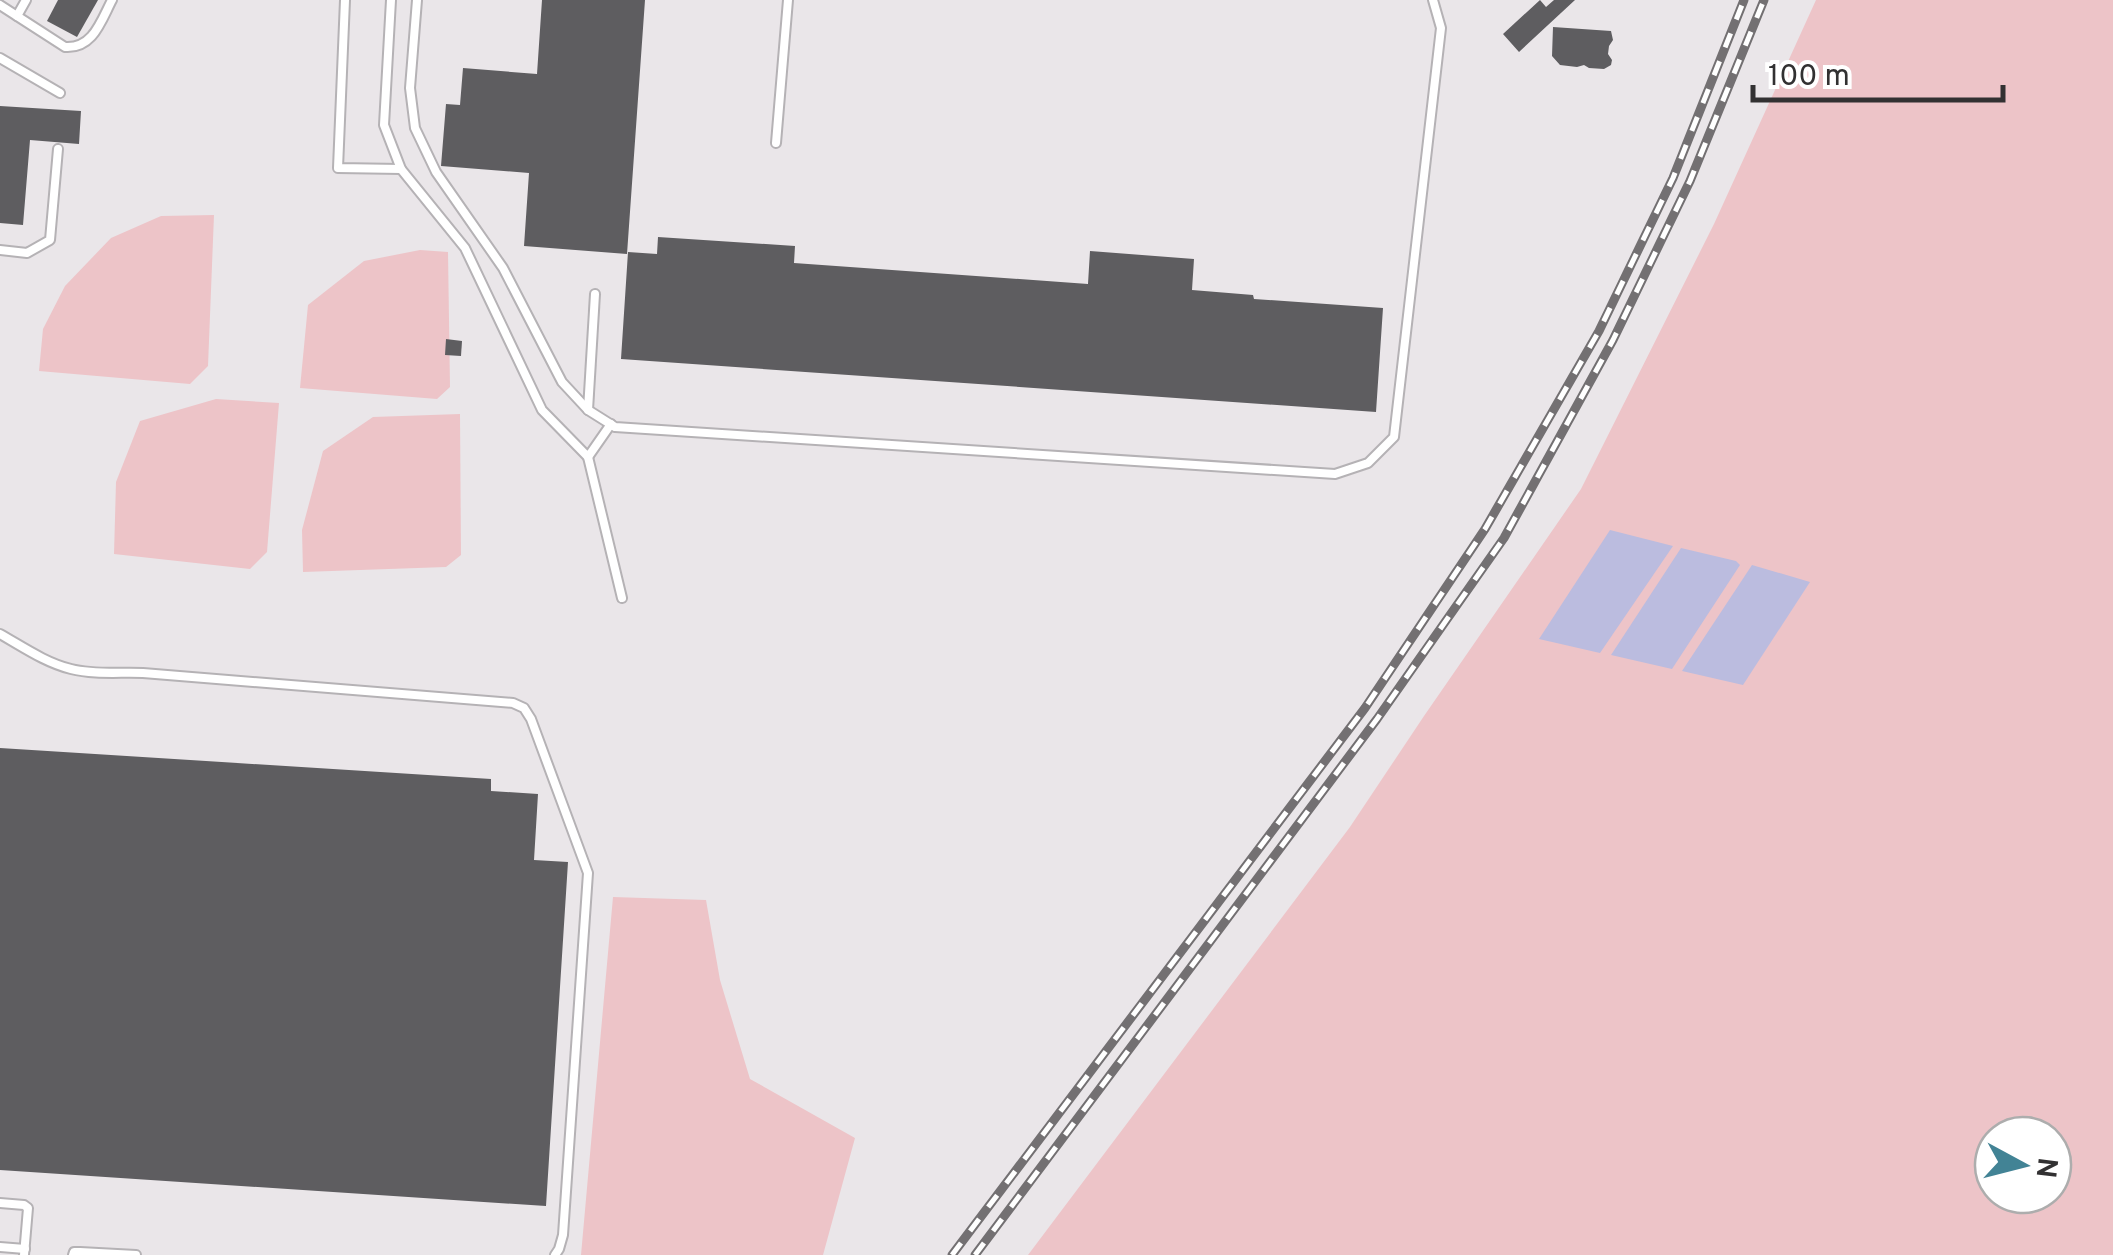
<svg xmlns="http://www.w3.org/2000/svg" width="2113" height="1255" font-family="Overpass,sans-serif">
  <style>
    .green { fill: #edc4c8; fill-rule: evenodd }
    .water { fill: #bbbcdf }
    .building { fill: #5e5d60 }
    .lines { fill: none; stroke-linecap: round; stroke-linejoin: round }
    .lane-casing { stroke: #b5b2b5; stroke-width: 12 }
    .lane { stroke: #fff; stroke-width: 8 }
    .rail-casing { stroke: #737072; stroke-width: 9 }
    .rail { stroke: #fff; stroke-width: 5; stroke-dasharray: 15; stroke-linecap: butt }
  </style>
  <rect width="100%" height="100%" fill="#eae6e9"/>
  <!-- green -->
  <g class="green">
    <path d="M1816 0H2113V1255H1028L1350 827 1424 716 1581 489 1714 224ZM1993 1135H2053V1195H1993Z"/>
    <path d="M214 215 208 366 190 384 39 371 43 329 65 286 111 238 161 216Z"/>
    <path d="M420 250 448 252 450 387 437 399 300 388 308 305 364 261Z"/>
    <path d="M216 399 279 403 267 552 250 569 114 554 116 482 140 421Z"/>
    <path d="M460 414 461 555 446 567 303 572 302 530 323 451 373 417Z"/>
    <path d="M613 897 706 900 720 980 750 1079 855 1138 823 1255H581Z"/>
  </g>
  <!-- water -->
  <g class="water">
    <path d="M1610 530 1673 546 1600 653 1539 639Z"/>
    <path d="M1681 548 1736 561 1740 565 1672 669 1611 655Z"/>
    <path d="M1752 565 1810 582 1743 685 1682 671Z"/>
  </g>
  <!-- building -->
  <g class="building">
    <path d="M58 0H98L77 37 47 21Z"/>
    <path d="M542 0H645L627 254 524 246 529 173 441 166 446 104 460 105 463 68 537 74Z"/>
    <path d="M1540 0 1546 7 1554 0H1575L1519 52 1503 34Z"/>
    <path d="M1553 27 1611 31 1613 40 1609 46 1608 54 1612 60 1611 65 1604 69 1589 68 1584 65 1577 67 1560 65 1552 56Z"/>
    <path d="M0 106 81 111 79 144 30 140 23 225 0 223Z"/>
    <path d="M658 237 795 246 794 263 1088 284 1090 251 1194 259 1192 290 1253 295 1254 299 1383 308 1376 412 621 359 628 252 657 254Z"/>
    <path d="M446 339 462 341 461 356 445 355Z"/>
    <path d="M0 748 491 779V791L538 794 534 860 568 862 546 1206 0 1170Z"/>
  </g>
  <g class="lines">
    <!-- lane casing -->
    <g class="lane-casing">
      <g id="lane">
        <path d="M345 0 338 168 401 169 465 248 542 410 588 457 611 424"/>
        <path d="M391 0 384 125 401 169"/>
        <path d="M417 0 410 88 415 128 436 172 503 268 562 382 588 410 615 427 1335 474 1368 463 1394 437 1441 28 1433 0"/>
        <path d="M0 5 65 47C93 49 101 21 112 0"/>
        <path d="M17 16 26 0"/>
        <path d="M0 58 60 93"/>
        <path d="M776 143 788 0"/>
        <path d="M0 250 27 253 50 240 58 149"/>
        <path d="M588 410 595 294"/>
        <path d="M588 457 622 598"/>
        <path d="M0 634C23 647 46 663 71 669 94 675 120 672 143 673L513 703 524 708 531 719 588 873 563 1235 559 1249 555 1255"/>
        <path d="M0 1203 24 1205 28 1208 24 1255"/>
        <path d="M0 1247 25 1249"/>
        <path d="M73 1255 74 1252H80L136 1255"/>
      </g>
    </g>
    <!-- lane -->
    <use href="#lane" class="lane"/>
    <!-- rail casing -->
    <g class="rail-casing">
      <g id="rail">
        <path d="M952 1255 1365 708 1485 529 1599 331 1673 178 1744 0"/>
        <path d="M975 1255 1377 719 1504 538 1613 340 1690 181 1764 0"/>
      </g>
    </g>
    <!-- rail -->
    <use href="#rail" class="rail"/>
  </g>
  <!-- north arrow -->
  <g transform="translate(2023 1165) rotate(97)"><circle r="48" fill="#ffffff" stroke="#adadad" stroke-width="2.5"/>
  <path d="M0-8L18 38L0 25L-18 38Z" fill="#428395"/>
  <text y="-15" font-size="28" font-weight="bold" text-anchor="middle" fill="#323132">N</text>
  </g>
  <!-- scale -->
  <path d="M1753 85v15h250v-15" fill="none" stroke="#323132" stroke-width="5"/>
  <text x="1768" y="85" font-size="30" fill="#323132" stroke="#ffffff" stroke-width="8" paint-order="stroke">100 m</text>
</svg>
